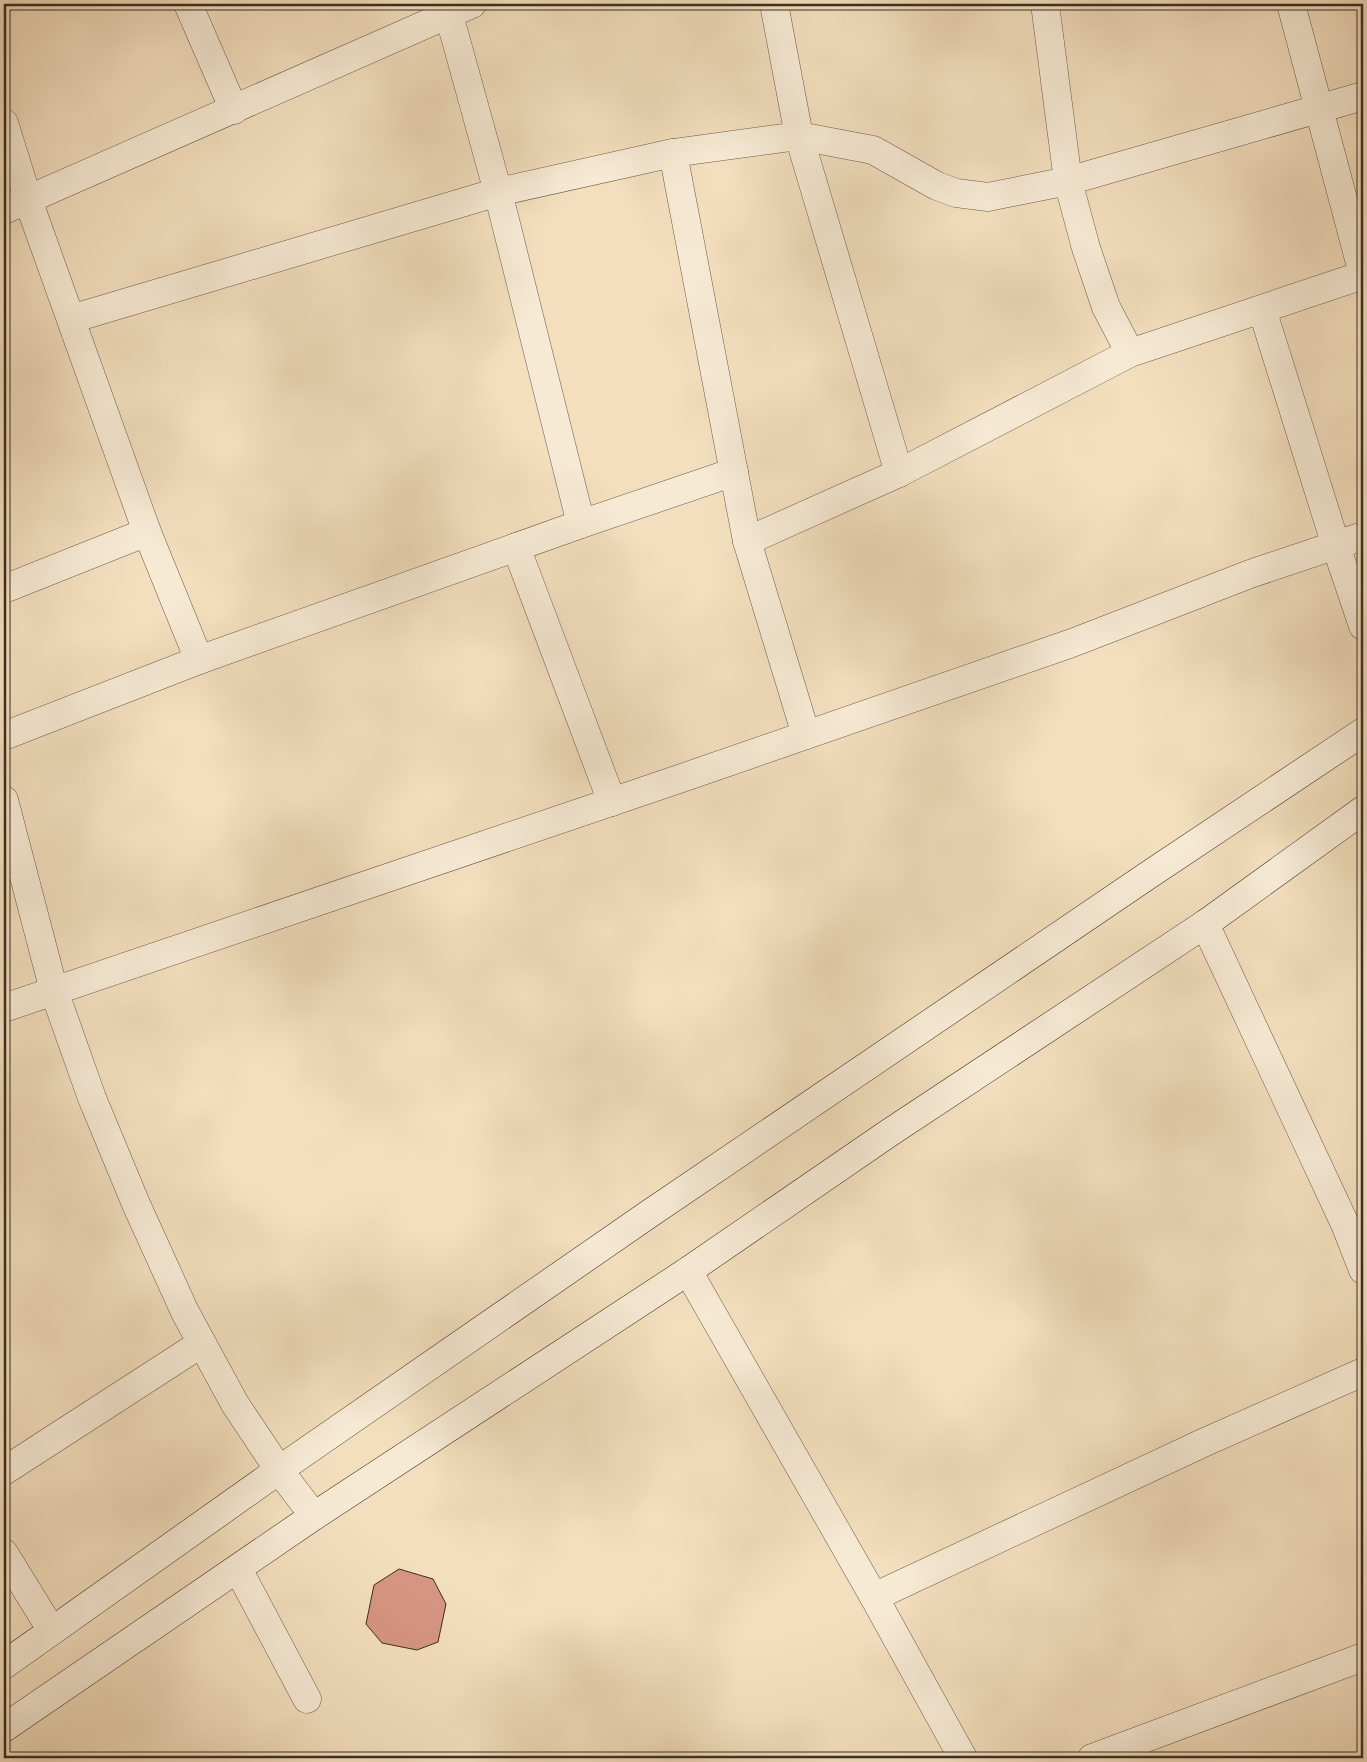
<svg xmlns="http://www.w3.org/2000/svg" width="1367" height="1762" font-family="'IM FELL English',serif">
  <style>
    .building { fill: #d69683; stroke: #3c2f22 }
    .lines { fill: none; stroke-linecap: round; stroke-linejoin: round }
    .street-casing { stroke: #6a5b49; stroke-width: 29 }
    .secondary-casing { stroke: #3c2f22; stroke-width: 29 }
    .street { stroke: #f7ead5; stroke-width: 28 }
    .secondary { stroke: #f7ead5; stroke-width: 28 }
  </style>
  <rect width="100%" height="100%" fill="#f3dfbe"/>
  <filter id="stains"><feTurbulence type="fractalNoise" baseFrequency=".004" numOctaves="4"/><feColorMatrix values="0 0 0 0 .2 0 0 0 0 .09 0 0 0 0 .02 0 0 0 .5 -.17"/></filter>
  <radialGradient id="worn" r=".72"><stop offset=".6" stop-color="#630" stop-opacity="0"/><stop offset="1" stop-color="#630" stop-opacity=".3"/></radialGradient>
  <!-- building -->
  <path class="building" d="M399 1569 433 1579 446 1604 438 1642 417 1650 382 1643 366 1624 374 1585Z"/>
  <g class="lines">
    <!-- street casing -->
    <g class="street-casing">
      <g id="street">
        <path d="M188 4 234 110"/>
        <path d="M774 4 799 136 899 473"/>
        <path d="M1045 4 1068 181 1086 248 1106 307 1130 353"/>
        <path d="M1291 4 1363 274"/>
        <path d="M4 123 28 200 147 532 199 660 4 736"/>
        <path d="M673 153 747 541 806 735"/>
        <path d="M4 210 472 4"/>
        <path d="M1262 309 1336 546 1363 626"/>
        <path d="M71 319 498 192 673 153 799 136 873 150 937 186 956 193 988 197 1068 181 1363 96"/>
        <path d="M581 524 734 472"/>
        <path d="M747 541 899 473 1130 353 1363 275"/>
        <path d="M516 547 612 802"/>
        <path d="M4 589 147 532"/>
        <path d="M199 660 581 524 498 192 446 4"/>
        <path d="M4 800 54 991 92 1098 136 1204 185 1312 235 1404 279 1470 314 1516"/>
        <path d="M1205 924 1345 1224 1363 1270"/>
        <path d="M4 1008 679 779 1072 643 1250 574 1363 536"/>
        <path d="M688 1271 874 1597 963 1758"/>
        <path d="M4 1471 202 1343"/>
        <path d="M4 1553 52 1631"/>
        <path d="M238 1569 307 1699"/>
        <path d="M874 1597 1203 1443 1363 1372"/>
        <path d="M1092 1758 1363 1657"/>
      </g>
    </g>
    <!-- secondary casing -->
    <g class="secondary-casing">
      <g id="secondary">
        <path d="M4 1665 279 1470 649 1214 1150 874 1363 732"/>
        <path d="M4 1728 314 1516 688 1271 889 1133 1205 924 1363 810"/>
      </g>
    </g>
    <!-- street -->
    <use href="#street" class="street"/>
    <!-- secondary -->
    <use href="#secondary" class="secondary"/>
  </g>
  <!-- margin -->
  <rect width="1367" height="1762" fill="none" stroke="#f3dfbe" stroke-width="20"/>
  <rect x="5" y="5" width="1357" height="1752" fill="none" stroke="#3c2f22" stroke-width="2.5"/>
  <rect x="10" y="10" width="1347" height="1742" fill="none" stroke="#3c2f22"/>
  <rect width="100%" height="100%" filter="url(#stains)"/>
  <rect width="100%" height="100%" fill="url(#worn)"/>
</svg>
